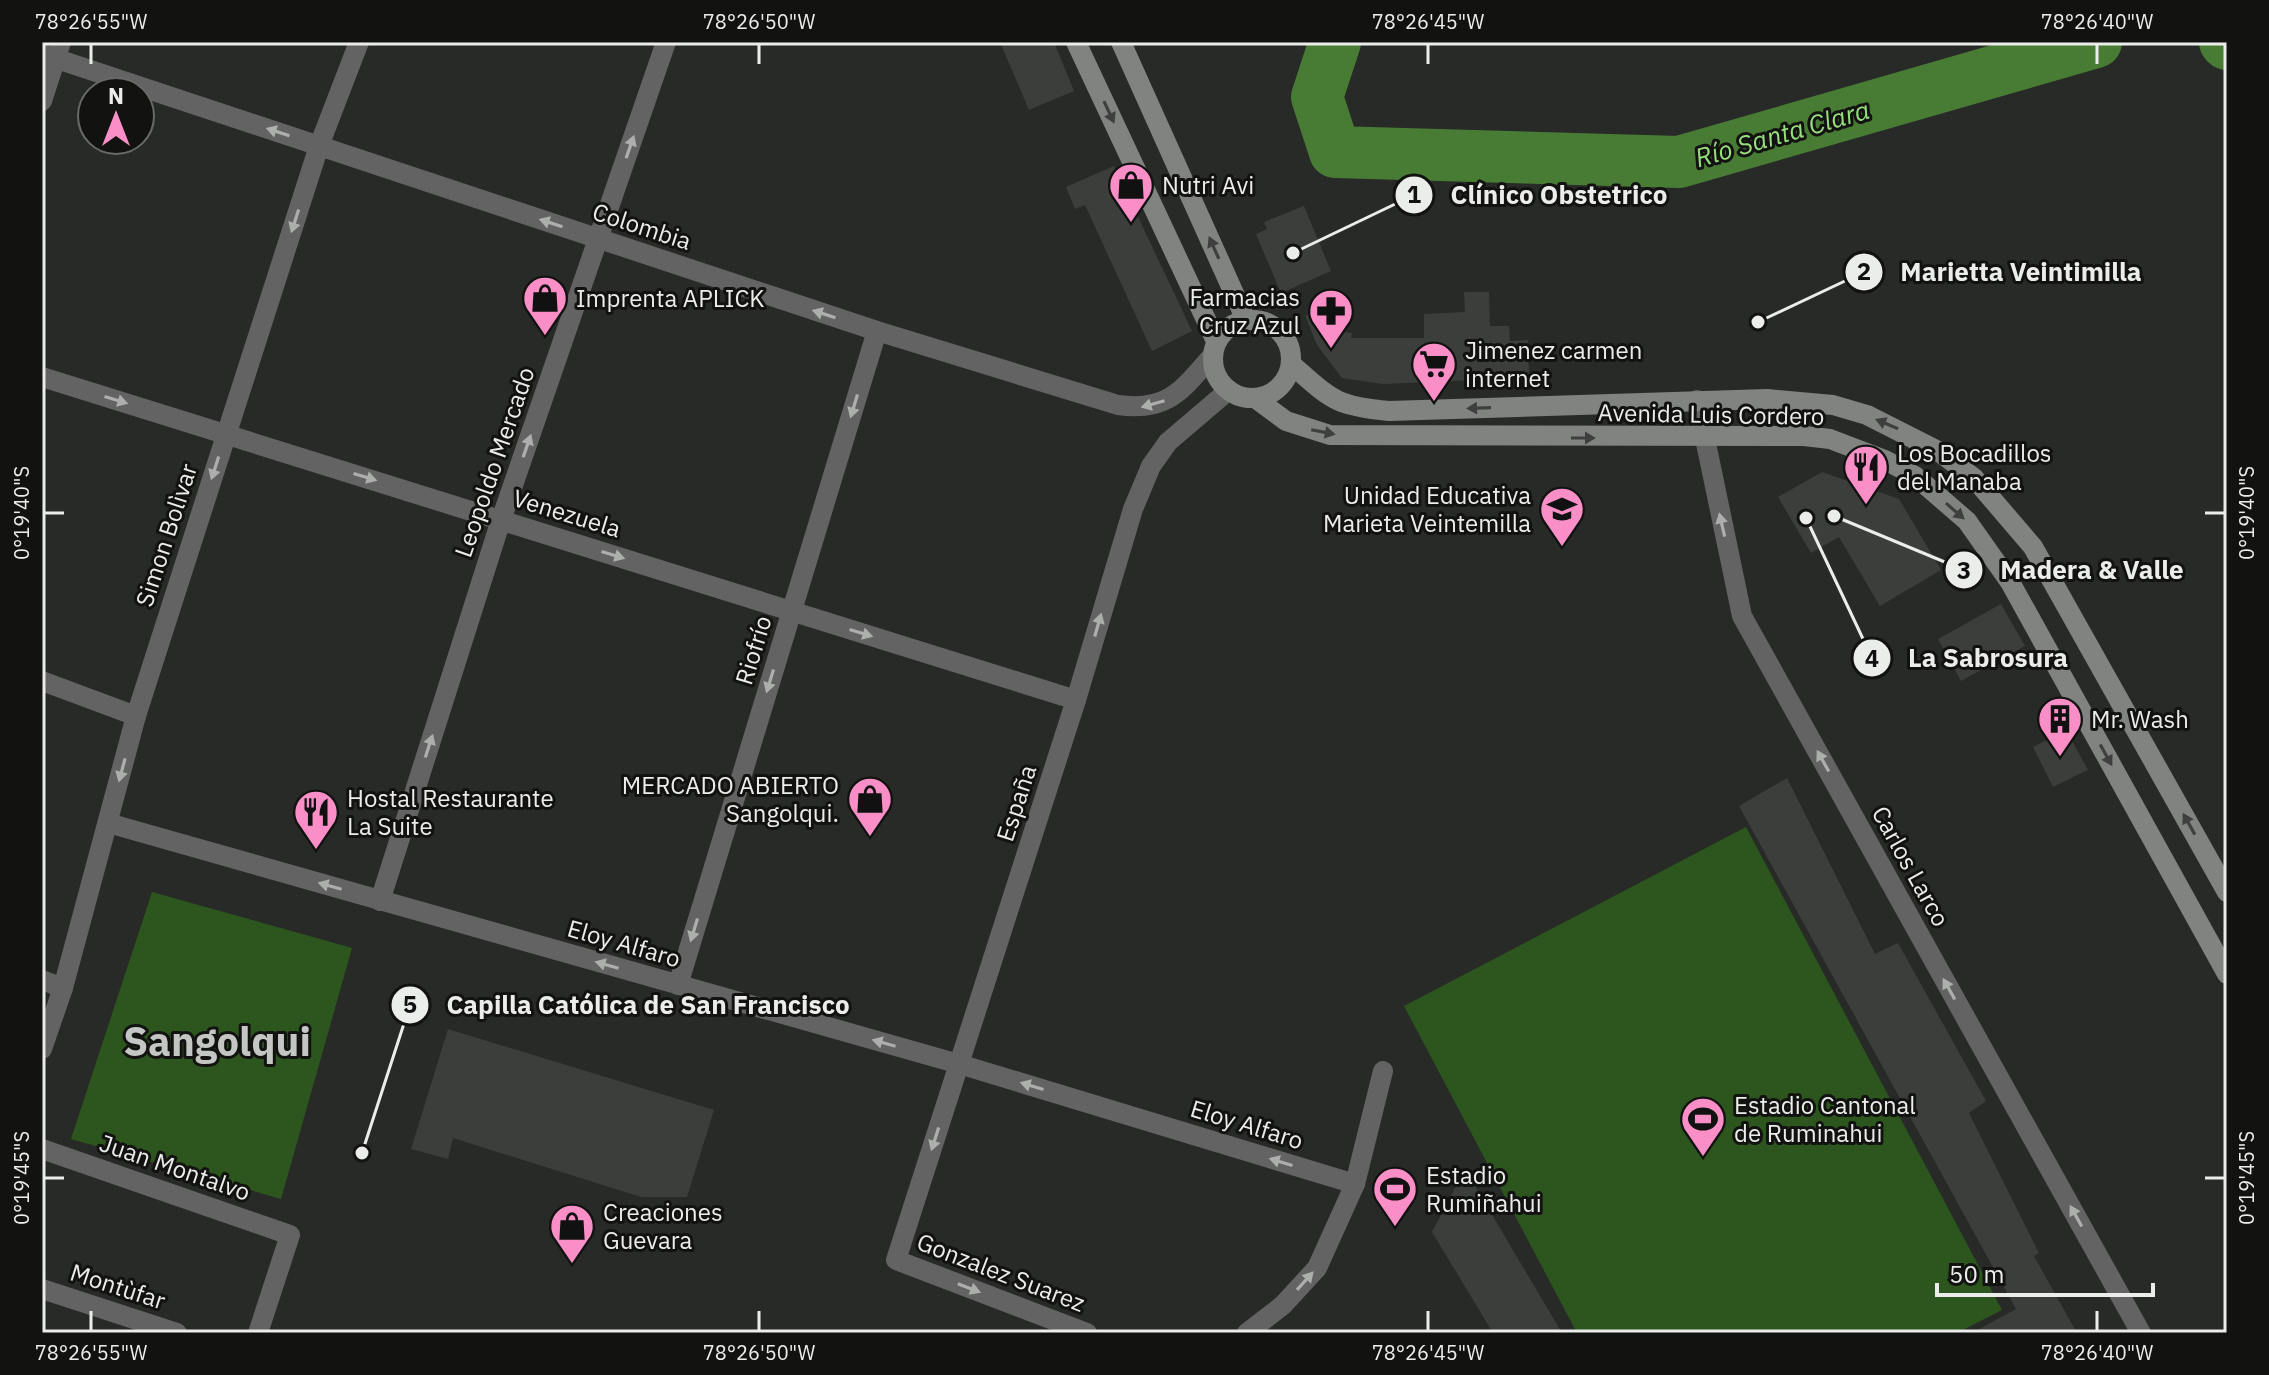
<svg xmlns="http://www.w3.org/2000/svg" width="2269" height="1375" font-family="'IBM Plex Sans',sans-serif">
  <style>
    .park { fill: #2d561e }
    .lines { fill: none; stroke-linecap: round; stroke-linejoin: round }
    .river { stroke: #487c35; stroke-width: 52 }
    .building { fill: #3c3e3b }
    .pedestrian { stroke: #626362; stroke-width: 20 }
    .minor { stroke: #626362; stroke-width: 20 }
    .secondary { stroke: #818381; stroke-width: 20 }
    .oneway { fill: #3e3f3e }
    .oneway2 { fill: #adafad }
    .ticks { fill: none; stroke: #ebedeb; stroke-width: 3 }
    .labels { text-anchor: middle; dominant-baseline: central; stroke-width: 6; stroke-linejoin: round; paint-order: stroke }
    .poi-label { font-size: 24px; fill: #ebedeb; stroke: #121211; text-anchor: start }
    .street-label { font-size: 24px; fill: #ebedeb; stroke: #121211 }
    .water-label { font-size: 26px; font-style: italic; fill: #97df7e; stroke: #121211 }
    .town-label { font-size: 40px; font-weight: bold; fill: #c4c6c3; stroke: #121211 }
    .leader { fill: none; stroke: #ebedeb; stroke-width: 3 }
    .callout-dot { fill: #ebedeb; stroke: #121211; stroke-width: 3 }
    .mark-label { font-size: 24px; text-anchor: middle; font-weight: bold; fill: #111 }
    .callout-label { font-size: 26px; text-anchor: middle; font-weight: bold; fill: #ebedeb; stroke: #121211; stroke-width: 6; stroke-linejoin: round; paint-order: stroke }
    .neatline { fill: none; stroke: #ebedeb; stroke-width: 3 }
    .ticks-label { font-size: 20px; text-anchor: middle; fill: #ebedeb }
  </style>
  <rect width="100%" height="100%" fill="#282a28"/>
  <!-- park -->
  <g class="park">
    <path d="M1746 827 2002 1310 1957 1333H1577L1404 1006Z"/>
    <path d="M152 892 352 948 281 1199 71 1139Z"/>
  </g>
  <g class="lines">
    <!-- river -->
    <g class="river">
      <path d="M1335 42 1317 97 1335 152 1679 162 2096 42"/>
      <path d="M2225 42 2227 44"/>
    </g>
  </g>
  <!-- building -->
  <g class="building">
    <path d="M1000 42H1054L1074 91 1029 110Z"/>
    <path d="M1114 166 1192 331 1152 351 1085 205 1075 209 1066 187Z"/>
    <path d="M1304 206 1331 271 1281 293 1256 234 1267 229 1264 222Z"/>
    <path d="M1464 292H1489L1490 326H1509L1510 341 1528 340 1529 378 1383 384 1342 378 1317 345 1305 315 1343 314 1344 332 1352 333 1351 338H1424V314L1465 312Z"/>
    <path d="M1822 472 1899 499 1941 570 1880 606 1839 537 1811 553 1778 497Z"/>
    <path d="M2001 604 2025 646 1961 681 1938 639Z"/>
    <path d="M2066 730 2088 770 2053 787 2033 747Z"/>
    <path d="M1787 778 1875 954 1898 943 1986 1101 1969 1113 2039 1253 2034 1256 2077 1333H1972L2016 1309 1739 806Z"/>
    <path d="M448 1029 714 1110 687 1197H641L453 1138 448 1159 411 1149Z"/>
    <path d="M1465 1169 1562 1333H1493L1432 1232Z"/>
  </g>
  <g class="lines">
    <!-- pedestrian -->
    <path class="pedestrian" d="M42 980 63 988"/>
    <!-- minor -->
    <g class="minor">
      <path d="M42 54 877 331 1118 405C1168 412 1182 390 1212 356"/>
      <path d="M42 101 61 42"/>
      <path d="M42 377 1076 700"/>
      <path d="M1697 400 1742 616 2141 1333"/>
      <path d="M42 681 136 716"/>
      <path d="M108 823 959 1064 1355 1184"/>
      <path d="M380 901 501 520 666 42"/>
      <path d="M678 985 877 331"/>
      <path d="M42 1049 63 988 136 716 319 146 359 42"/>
      <path d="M42 1149 290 1235 258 1333"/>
      <path d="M42 1289 177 1333"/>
      <path d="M1087 1333 896 1260 1076 700 1133 509 1151 466 1168 442 1229 390"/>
      <path d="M1247 1333 1283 1305 1317 1268 1355 1184 1383 1071"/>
    </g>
    <!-- secondary -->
    <g class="secondary">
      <path d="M1076 42 1216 341"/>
      <path d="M1121 42 1246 320"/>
      <circle cx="1252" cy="359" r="39"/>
      <path d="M1291 364C1331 399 1334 406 1389 411L1767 399 1833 405 1867 415 1938 451 1974 478 2033 547 2227 892"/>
      <path d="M1255 398 1286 421 1330 435 1804 436 1830 439 1885 460 1915 476 1967 521 2010 582 2227 974"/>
    </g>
  </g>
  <!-- one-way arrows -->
  <defs><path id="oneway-solid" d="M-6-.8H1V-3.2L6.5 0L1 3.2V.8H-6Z" transform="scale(2)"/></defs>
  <g class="oneway">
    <use href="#oneway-solid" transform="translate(1109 112) rotate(65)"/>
    <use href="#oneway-solid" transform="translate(1214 248) rotate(-114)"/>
    <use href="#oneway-solid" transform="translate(1479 408) rotate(178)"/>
    <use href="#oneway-solid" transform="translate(1887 424) rotate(-157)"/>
    <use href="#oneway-solid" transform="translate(1323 432) rotate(11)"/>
    <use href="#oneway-solid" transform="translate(1583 438)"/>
    <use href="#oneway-solid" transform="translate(1955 511) rotate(41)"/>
    <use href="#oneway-solid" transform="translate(2106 755) rotate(61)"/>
    <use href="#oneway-solid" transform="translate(2189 824) rotate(-119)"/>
  </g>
  <g class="oneway2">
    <use href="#oneway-solid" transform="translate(278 132) rotate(-162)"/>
    <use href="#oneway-solid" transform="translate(630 147) rotate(-71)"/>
    <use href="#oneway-solid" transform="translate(295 221) rotate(108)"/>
    <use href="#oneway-solid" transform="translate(551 223) rotate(-162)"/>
    <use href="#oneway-solid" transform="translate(824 314) rotate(-162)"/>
    <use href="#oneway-solid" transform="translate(116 400) rotate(17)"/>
    <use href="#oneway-solid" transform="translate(1153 404) rotate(164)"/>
    <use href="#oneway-solid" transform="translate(854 406) rotate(107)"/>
    <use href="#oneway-solid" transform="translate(527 446) rotate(-71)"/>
    <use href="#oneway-solid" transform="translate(215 468) rotate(108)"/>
    <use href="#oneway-solid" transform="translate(365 477) rotate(17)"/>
    <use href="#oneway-solid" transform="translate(1722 525) rotate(-103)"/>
    <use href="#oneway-solid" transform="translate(613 555) rotate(17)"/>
    <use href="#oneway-solid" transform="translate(1098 625) rotate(-74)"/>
    <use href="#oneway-solid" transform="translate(861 633) rotate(17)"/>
    <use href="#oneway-solid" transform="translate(770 681) rotate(107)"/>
    <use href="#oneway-solid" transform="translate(429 746) rotate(-72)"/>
    <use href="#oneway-solid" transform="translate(1823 761) rotate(-119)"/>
    <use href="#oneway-solid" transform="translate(122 770) rotate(105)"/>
    <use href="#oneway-solid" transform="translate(330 886) rotate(-164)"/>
    <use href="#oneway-solid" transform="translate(694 930) rotate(107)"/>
    <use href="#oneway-solid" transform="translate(607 965) rotate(-164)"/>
    <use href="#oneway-solid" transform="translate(1949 989) rotate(-119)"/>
    <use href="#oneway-solid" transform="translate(884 1043) rotate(-164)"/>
    <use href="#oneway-solid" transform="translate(1032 1086) rotate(-163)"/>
    <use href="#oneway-solid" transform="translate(935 1139) rotate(108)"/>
    <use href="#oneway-solid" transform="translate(1281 1162) rotate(-163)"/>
    <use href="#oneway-solid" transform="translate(2076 1216) rotate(-119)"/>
    <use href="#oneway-solid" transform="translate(1305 1281) rotate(-48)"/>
    <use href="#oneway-solid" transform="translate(969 1288) rotate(21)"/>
  </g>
  <!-- ticks -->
  <path class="ticks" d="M91 44V64M759 44V64M1428 44V64M2097 44V64M44 513H64M2205 513H2225M44 1178H64M2205 1178H2225M91 1311V1331M759 1311V1331M1428 1311V1331M2097 1311V1331"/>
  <!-- icons -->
  <defs>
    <g id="shop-pin" transform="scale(2.3)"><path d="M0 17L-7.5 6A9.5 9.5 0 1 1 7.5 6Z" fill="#fa8fc7" stroke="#121211"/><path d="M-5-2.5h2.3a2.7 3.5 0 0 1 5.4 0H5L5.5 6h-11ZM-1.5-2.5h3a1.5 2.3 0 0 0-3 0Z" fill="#111"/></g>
    <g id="pharmacy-pin" transform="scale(2.3)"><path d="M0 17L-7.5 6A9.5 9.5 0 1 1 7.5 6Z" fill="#fa8fc7" stroke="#121211"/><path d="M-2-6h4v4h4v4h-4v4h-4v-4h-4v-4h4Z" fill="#111"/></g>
    <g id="supermarket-pin" transform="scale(2.3)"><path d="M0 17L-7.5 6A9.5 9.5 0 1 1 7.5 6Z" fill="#fa8fc7" stroke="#121211"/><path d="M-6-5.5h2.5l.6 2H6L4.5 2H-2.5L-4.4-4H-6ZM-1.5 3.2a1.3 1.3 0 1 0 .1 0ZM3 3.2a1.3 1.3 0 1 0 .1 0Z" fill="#111"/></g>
    <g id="restaurant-pin" transform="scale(2.3)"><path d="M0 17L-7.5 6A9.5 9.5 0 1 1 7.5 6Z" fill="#fa8fc7" stroke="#121211"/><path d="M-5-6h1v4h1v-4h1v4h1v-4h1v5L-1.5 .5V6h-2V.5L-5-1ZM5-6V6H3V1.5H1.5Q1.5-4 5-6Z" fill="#111"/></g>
    <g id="school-pin" transform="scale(2.3)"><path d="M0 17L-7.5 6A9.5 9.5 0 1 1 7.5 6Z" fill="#fa8fc7" stroke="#121211"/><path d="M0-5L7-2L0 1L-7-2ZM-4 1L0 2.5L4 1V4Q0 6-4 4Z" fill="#111"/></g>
    <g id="building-pin" transform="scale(2.3)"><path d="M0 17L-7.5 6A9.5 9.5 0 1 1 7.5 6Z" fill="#fa8fc7" stroke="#121211"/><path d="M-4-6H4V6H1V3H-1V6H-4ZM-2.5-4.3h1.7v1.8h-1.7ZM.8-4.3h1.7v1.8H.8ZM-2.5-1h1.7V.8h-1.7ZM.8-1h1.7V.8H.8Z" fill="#111"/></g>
    <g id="stadium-pin" transform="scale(2.3)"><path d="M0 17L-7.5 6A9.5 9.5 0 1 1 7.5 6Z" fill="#fa8fc7" stroke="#121211"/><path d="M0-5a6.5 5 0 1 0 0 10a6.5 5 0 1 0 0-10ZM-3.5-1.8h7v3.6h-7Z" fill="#111"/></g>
  </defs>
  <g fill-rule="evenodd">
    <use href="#shop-pin" x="1131" y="185"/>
    <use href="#shop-pin" x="545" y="298"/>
    <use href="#pharmacy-pin" x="1331" y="311"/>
    <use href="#supermarket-pin" x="1434" y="364"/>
    <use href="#restaurant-pin" x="1866" y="467"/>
    <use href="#school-pin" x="1562" y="509"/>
    <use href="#building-pin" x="2060" y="719"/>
    <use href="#shop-pin" x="870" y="799"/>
    <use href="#restaurant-pin" x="316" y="812"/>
    <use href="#stadium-pin" x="1703" y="1119"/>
    <use href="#stadium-pin" x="1395" y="1189"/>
    <use href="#shop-pin" x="572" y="1226"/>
  </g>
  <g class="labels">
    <!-- poi labels -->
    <g class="poi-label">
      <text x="1162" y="185">Nutri Avi</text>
      <text x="1300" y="297" text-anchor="end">Farmacias<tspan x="1300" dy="28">Cruz Azul</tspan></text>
      <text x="576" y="298">Imprenta APLICK</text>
      <text x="1465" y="350">Jimenez carmen<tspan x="1465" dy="28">internet</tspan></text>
      <text x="1897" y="453">Los Bocadillos<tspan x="1897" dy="28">del Manaba</tspan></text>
      <text x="1531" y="495" text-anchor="end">Unidad Educativa<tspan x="1531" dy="28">Marieta Veintemilla</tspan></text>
      <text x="2091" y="719">Mr. Wash</text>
      <text x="839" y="785" text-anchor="end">MERCADO ABIERTO<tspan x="839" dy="28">Sangolqui.</tspan></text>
      <text x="347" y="798">Hostal Restaurante<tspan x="347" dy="28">La Suite</tspan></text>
      <text x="1734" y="1105">Estadio Cantonal<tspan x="1734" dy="28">de Ruminahui</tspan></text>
      <text x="1426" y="1175">Estadio<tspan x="1426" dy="28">Rumiñahui</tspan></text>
      <text x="603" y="1212">Creaciones<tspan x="603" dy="28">Guevara</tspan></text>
    </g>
    <!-- street labels -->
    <g class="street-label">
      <text transform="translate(642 226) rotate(18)">Colombia</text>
      <text transform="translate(1711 414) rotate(1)">Avenida Luis Cordero</text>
      <text transform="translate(494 462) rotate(-71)">Leopoldo Mercado</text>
      <text transform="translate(567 513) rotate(17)">Venezuela</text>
      <text transform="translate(166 535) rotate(-72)">Simon Bolìvar</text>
      <text transform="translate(753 650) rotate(-73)">Riofrío</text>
      <text transform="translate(1016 803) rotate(-72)">España</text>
      <text transform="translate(1911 866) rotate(61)">Carlos Larco</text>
      <text transform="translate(624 943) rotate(16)">Eloy Alfaro</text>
      <text transform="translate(1247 1124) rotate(17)">Eloy Alfaro</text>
      <text transform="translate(175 1167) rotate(19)">Juan Montalvo</text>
      <text transform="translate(1001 1272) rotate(21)">Gonzalez Suarez</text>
      <text transform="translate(118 1286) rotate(18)">Montùfar</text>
    </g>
    <!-- water labels -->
    <g class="water-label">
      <text transform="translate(1782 133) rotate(-16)">Río Santa Clara</text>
    </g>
    <!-- town labels -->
    <g class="town-label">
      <text x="217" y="1041">Sangolqui</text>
    </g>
  </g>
  <!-- callouts -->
  <path class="leader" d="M1293 253L1414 195M1758 322L1864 272M1834 516L1964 570M1806 518L1872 658M362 1153L410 1005"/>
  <g class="callout-dot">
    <circle cx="1293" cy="253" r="8"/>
    <circle cx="1758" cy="322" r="8"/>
    <circle cx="1834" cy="516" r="8"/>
    <circle cx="1806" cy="518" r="8"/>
    <circle cx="362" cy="1153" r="8"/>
    <circle cx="1414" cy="195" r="20"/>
    <circle cx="1864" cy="272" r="20"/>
    <circle cx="1964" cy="570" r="20"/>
    <circle cx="1872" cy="658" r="20"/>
    <circle cx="410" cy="1005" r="20"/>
  </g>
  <g class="mark-label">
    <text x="1414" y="203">1</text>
    <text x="1864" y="280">2</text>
    <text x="1964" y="579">3</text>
    <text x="1872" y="667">4</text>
    <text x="410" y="1013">5</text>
  </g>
  <g class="callout-label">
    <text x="1559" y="204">Clínico Obstetrico</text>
    <text x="2021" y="281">Marietta Veintimilla</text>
    <text x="2092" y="579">Madera &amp; Valle</text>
    <text x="1988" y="667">La Sabrosura</text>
    <text x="648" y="1014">Capilla Católica de San Francisco</text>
  </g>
  <!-- border -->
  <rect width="2269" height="1375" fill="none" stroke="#121211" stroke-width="88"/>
  <!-- north arrow -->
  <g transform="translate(116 116)"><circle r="38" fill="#121211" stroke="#696a68" stroke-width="2"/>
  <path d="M0-6L14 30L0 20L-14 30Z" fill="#fa8fc7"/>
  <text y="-12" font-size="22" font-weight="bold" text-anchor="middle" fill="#ebedeb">N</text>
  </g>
  <!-- scale -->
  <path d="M1937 1283v12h216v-12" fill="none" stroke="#ebedeb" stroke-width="4"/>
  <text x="1949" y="1283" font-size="24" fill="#ebedeb" stroke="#121211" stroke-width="6" paint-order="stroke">50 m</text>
  <rect x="44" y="44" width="2181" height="1287" class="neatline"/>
  <g class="ticks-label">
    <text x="91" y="29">78°26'55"W</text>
    <text x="759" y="29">78°26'50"W</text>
    <text x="1428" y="29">78°26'45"W</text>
    <text x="2097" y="29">78°26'40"W</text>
    <text transform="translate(22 513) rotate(-90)" y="7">0°19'40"S</text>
    <text transform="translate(2247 513) rotate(-90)" y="7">0°19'40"S</text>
    <text transform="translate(22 1178) rotate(-90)" y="7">0°19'45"S</text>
    <text transform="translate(2247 1178) rotate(-90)" y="7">0°19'45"S</text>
    <text x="91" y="1360">78°26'55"W</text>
    <text x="759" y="1360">78°26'50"W</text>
    <text x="1428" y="1360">78°26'45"W</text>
    <text x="2097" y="1360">78°26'40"W</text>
  </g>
</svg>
